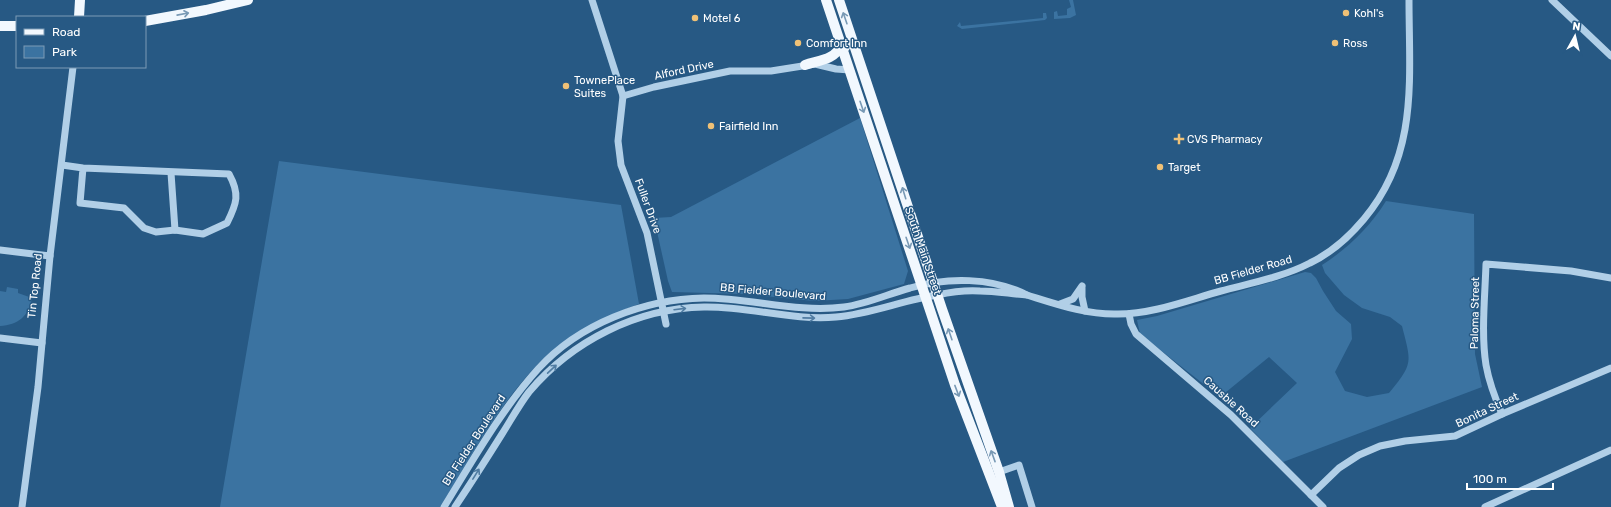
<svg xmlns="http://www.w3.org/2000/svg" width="1611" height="507" font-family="Rubik,sans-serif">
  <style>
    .green { fill: #3b73a1 }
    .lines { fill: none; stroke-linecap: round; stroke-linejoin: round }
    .minor { stroke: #b1cfe7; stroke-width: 7 }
    .major { stroke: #f2f8fe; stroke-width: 10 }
    .oneway { stroke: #7899b5 }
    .oneway2 { stroke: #507ca2 }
    .poi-dot { fill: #f0c176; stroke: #275984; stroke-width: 1.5 }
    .labels { text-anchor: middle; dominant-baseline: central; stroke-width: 3; stroke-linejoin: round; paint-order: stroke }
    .poi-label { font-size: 11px; fill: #fff; stroke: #275984; text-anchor: start }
    .street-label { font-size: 11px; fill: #fff; stroke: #275984 }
  </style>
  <rect width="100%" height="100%" fill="#275984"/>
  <!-- green -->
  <g class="green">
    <path d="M1069 0H1073L1076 15 1070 18 1054 19V12L1057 11 1058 16 1067 15V9L1071 7Z"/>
    <path d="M1043 13H1046L1047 18 1045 20 962 29 957 26 960 22 961 26 1043 18Z"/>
    <path d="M860 118 908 271 904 284 848 299 814 301 746 294 672 292 668 281 654 218 671 217Z"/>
    <path d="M279 161 621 205 639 304C603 317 566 336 538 364 498 405 470 459 440 507H220Z"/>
    <path d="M1386 201 1474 214 1475 354 1482 387 1283 462 1250 428 1297 383 1269 357 1220 397 1140 334 1137 320 1157 316 1305 272 1311 273 1316 278 1323 291 1336 311 1351 324 1352 339 1335 372 1345 391 1367 397 1389 393C1414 363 1411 362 1402 326L1390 317 1362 308 1344 295 1325 273 1322 265C1347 249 1370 227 1386 201Z"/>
    <path d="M7 287 18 289V293L32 298C29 316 18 325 0 326V291L6 292Z"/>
  </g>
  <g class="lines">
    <!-- minor -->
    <g class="minor">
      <path d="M592 0 623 96 618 141 621 165 647 233 666 324"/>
      <path d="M1552 0 1611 56"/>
      <path d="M623 96 654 87 730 71H771L815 64 836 69 850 70"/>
      <path d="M62 165 83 168 229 174C240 194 237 203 227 223L203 234 175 230 156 232 144 228 124 208 80 203 83 168"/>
      <path d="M171 173 175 230"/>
      <path d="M0 250 50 256"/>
      <path d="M1082 288V297L1085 311"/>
      <path d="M1027 295C1056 304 1087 315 1118 314 1153 314 1188 300 1221 291 1251 283 1283 277 1310 263 1331 253 1349 237 1364 219 1419 154 1409 79 1409 0"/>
      <path d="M1060 304 1073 299 1082 286"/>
      <path d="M1129 314 1131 324 1136 334 1231 415 1323 507"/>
      <path d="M0 338 42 343"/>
      <path d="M1502 414C1495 398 1489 382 1486 365 1481 334 1485 296 1486 264L1571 271 1611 278"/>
      <path d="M999 472 1019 465 1032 507"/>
      <path d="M1311 495 1339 468 1359 455 1380 446 1405 441 1455 436 1502 414 1611 368"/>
      <path d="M22 507 38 387 50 256 73 67"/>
      <path d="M444 507C473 460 501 410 538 369 579 324 644 299 704 298 751 298 797 313 844 307 867 304 888 294 910 288 947 277 992 277 1027 295 1011 294 996 291 980 291 966 290 951 292 937 295 903 300 871 314 836 317 792 321 748 306 704 307 637 308 572 341 529 392 519 405 511 420 502 434 487 458 471 483 455 507"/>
      <path d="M1485 507 1611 450"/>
    </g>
    <!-- major -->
    <g class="major">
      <path d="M826 0 955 385 1002 507"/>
      <path d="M839 0 942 309 999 472 1009 507"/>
      <path d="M79 17 80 0"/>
      <path d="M145 21 206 10 248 0"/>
      <path d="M0 26H17"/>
      <path d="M805 65C820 60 834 60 842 45L845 47"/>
    </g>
  </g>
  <!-- one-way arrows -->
  <defs><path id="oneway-shaft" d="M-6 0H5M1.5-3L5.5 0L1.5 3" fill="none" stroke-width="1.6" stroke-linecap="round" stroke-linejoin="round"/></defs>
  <g class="oneway">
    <use href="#oneway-shaft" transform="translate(183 14) rotate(-11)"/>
    <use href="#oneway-shaft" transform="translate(845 18) rotate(-109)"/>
    <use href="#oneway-shaft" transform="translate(862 107) rotate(71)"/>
    <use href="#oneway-shaft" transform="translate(904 193) rotate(-107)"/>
    <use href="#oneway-shaft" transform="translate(908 243) rotate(71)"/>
    <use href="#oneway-shaft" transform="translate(950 334) rotate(-109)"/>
    <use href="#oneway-shaft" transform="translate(957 391) rotate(69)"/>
    <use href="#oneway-shaft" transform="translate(993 456) rotate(-110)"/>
  </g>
  <g class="oneway2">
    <use href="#oneway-shaft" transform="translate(680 309) rotate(-7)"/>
    <use href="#oneway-shaft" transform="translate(809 318) rotate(1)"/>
    <use href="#oneway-shaft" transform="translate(552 369) rotate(-43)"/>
    <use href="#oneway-shaft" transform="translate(476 474) rotate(-58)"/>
  </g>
  <!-- markers -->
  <g class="poi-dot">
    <circle cx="1346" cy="13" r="4"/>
    <circle cx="695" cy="18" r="4"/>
    <circle cx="798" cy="43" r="4"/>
    <circle cx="1335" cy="43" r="4"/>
    <circle cx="566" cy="86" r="4"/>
    <circle cx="711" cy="126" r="4"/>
    <path d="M1177 133h4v4h4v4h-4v4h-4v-4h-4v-4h4z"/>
    <circle cx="1160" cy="167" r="4"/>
  </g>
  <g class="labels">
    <!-- poi labels -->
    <g class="poi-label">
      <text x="1354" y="13">Kohl's</text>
      <text x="703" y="18">Motel 6</text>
      <text x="806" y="43">Comfort Inn</text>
      <text x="1343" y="43">Ross</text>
      <text x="574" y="80">TownePlace<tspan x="574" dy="13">Suites</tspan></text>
      <text x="719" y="126">Fairfield Inn</text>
      <text x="1187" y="139">CVS Pharmacy</text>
      <text x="1168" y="167">Target</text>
    </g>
    <!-- street labels -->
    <g class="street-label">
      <text transform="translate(684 70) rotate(-12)">Alford Drive</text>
      <text transform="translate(648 206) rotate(70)">Fuller Drive</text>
      <text transform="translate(923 251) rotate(71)">South Main Street</text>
      <text transform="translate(1253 270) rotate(-16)">BB Fielder Road</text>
      <text transform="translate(35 286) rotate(-84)">Tin Top Road</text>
      <text transform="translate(773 292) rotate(5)">BB Fielder Boulevard</text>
      <text transform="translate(1475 313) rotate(-89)">Paloma Street</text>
      <text transform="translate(1231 402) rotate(42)">Causbie Road</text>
      <text transform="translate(1487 410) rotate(-25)">Bonita Street</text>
      <text transform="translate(474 440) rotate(-57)">BB Fielder Boulevard</text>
    </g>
  </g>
  <!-- legend -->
  <rect x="16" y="16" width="130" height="52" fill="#275984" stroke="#7d9bb5"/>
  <rect x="24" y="29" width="20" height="6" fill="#f2f8fe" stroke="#7d9bb5"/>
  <text x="52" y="36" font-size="12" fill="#ffffff">Road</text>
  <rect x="24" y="46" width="20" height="12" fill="#3b73a1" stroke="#7d9bb5"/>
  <text x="52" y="56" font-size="12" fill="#ffffff">Park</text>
  <!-- north arrow -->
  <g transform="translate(1575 36) rotate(8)" stroke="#275984" stroke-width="3" paint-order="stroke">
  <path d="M0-3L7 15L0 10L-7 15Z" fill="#ffffff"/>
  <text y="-6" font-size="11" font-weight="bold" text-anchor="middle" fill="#ffffff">N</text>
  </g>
  <!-- scale -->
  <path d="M1467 483v6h86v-6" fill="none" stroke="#ffffff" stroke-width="2"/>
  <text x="1473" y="483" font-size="12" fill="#ffffff" stroke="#275984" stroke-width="3" paint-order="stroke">100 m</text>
</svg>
